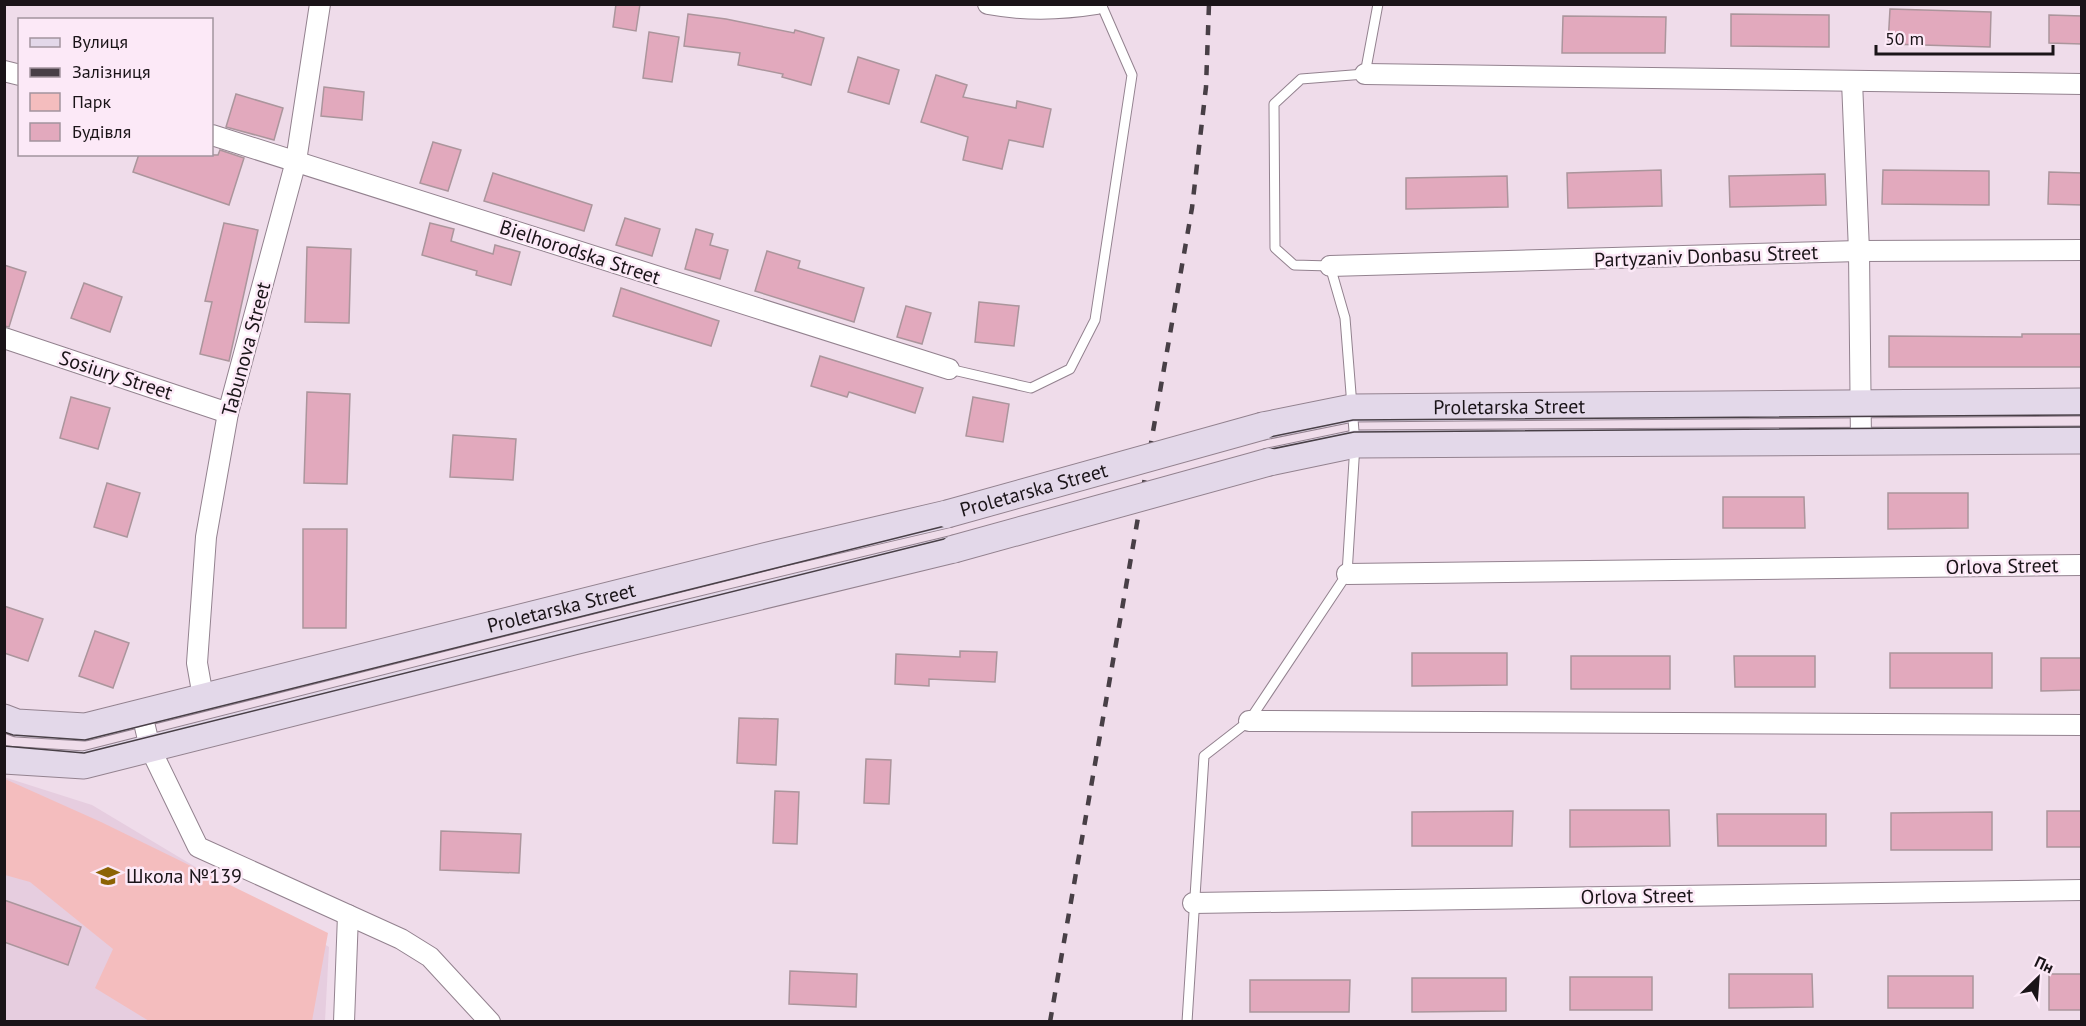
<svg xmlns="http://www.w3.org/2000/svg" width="2086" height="1026" font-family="'PT Sans',sans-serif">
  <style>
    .built { fill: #e6cddf }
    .green { fill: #f4bdbe }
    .building { fill: #e2a9bd; stroke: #ab959c; stroke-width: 1.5 }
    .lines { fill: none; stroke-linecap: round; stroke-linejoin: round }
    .lane-casing { stroke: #93828f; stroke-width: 11 }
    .street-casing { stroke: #93828f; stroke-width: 22 }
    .secondary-casing { stroke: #93828f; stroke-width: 29 }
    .lane { stroke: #fff; stroke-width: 9 }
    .street { stroke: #fff; stroke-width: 20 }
    .secondary { stroke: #e3d8e9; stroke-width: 27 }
    .tram { stroke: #483f46; stroke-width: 1.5 }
    .rail { stroke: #483f46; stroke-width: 4.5; stroke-dasharray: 10 10; stroke-linecap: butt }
    .secondary-bridge-casing { stroke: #93828f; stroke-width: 29; stroke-linecap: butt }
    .secondary-bridge { stroke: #e3d8e9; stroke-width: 27 }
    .labels { text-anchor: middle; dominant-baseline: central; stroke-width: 5; stroke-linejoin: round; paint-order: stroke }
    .street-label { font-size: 20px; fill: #1a1418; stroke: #fce9f7 }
    .poi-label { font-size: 20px; fill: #1a1418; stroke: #fce9f7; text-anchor: start }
  </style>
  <rect width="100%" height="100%" fill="#efdcea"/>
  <!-- built -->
  <path class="built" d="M4 777 92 805 329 947 325 1021H5Z"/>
  <!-- green -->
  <path class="green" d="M5 779 101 822 328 933 312 1021H149L95 988 113 949 30 882 5 875Z"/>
  <!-- building -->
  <g class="building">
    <path d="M616 4H640L636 31 613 27Z"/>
    <path d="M1890 9 1991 12 1990 47 1888 44Z"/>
    <path d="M688 14 726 19 794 33 795 30 824 38 811 85 782 77 783 74 738 65 740 53 684 46Z"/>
    <path d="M1731 14 1829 15V47L1731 46Z"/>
    <path d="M2049 15 2082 16V44L2049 43Z"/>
    <path d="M1563 16 1666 17 1665 53H1562Z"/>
    <path d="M649 32 679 37 672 82 643 78Z"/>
    <path d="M858 57 899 70 889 104 848 92Z"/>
    <path d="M936 75 967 85 963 97 1016 108 1017 101 1051 109 1043 147 1009 140 1002 169 963 160 968 137 921 122Z"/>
    <path d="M324 87 364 92 362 120 321 116Z"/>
    <path d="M236 94 283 108 274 140 226 127Z"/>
    <path d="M433 142 461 150 448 191 420 183Z"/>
    <path d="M220 150 244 158 229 205 133 172 139 154 218 155Z"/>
    <path d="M1661 170 1662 206 1568 208 1567 173Z"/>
    <path d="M1883 170 1989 171V205L1882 204Z"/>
    <path d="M2049 172 2082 173V205L2048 204Z"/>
    <path d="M493 173 592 205 584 231 484 201Z"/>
    <path d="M1825 174 1826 205 1730 207 1729 176Z"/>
    <path d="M1507 176 1508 207 1406 209V178Z"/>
    <path d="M625 218 660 229 652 256 616 245Z"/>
    <path d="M224 223 258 230 229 361 200 354 212 302 205 301Z"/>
    <path d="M430 223 454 229 451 241 493 254 495 245 520 252 511 285 476 275 477 271 422 255Z"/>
    <path d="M696 229 713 234 710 245 728 250 720 279 685 269Z"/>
    <path d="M307 247 351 249 349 323 305 322Z"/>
    <path d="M767 251 800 261 798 268 864 288 854 322 755 291Z"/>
    <path d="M4 265 26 272 9 327 4 326Z"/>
    <path d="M84 283 122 297 110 332 71 318Z"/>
    <path d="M621 288 719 321 711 346 613 316Z"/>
    <path d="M979 302 1019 306 1014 346 975 342Z"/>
    <path d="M906 306 931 313 922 344 897 337Z"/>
    <path d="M2022 334H2082V367H1889V336L2022 337Z"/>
    <path d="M820 356 923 388 915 413 849 392 847 397 811 386Z"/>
    <path d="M307 392 350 394 347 484 304 483Z"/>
    <path d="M71 397 110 408 98 449 60 438Z"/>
    <path d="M973 397 1009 404 1003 442 966 436Z"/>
    <path d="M453 435 516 439 513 480 450 477Z"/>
    <path d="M107 483 140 493 127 537 94 527Z"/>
    <path d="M1888 493H1968V528L1888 529Z"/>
    <path d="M1723 497H1804L1805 528H1723Z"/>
    <path d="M303 529H347L346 628H303Z"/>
    <path d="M4 606 43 619 28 661 4 653Z"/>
    <path d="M95 631 129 643 113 688 79 676Z"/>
    <path d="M960 651 997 652 995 682 929 679V686L895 684 896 654 960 657Z"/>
    <path d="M1412 653H1507V685L1412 686Z"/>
    <rect x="1890" y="653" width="102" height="35"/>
    <rect x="1571" y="656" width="99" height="33"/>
    <path d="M1734 656H1815V687H1735Z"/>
    <path d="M2041 658H2082V690L2041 691Z"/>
    <path d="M739 718 778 719 776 765 737 763Z"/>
    <path d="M866 759 891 760 889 804 864 803Z"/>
    <path d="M775 791 799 792 797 844 773 843Z"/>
    <path d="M1570 810H1669L1670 846 1570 847Z"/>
    <path d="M1513 811 1512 846H1412V812Z"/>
    <rect x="2047" y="811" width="35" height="36"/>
    <path d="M1992 812V850H1891V813Z"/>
    <path d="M1717 814H1826V846H1718Z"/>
    <path d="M441 831 521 834 519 873 440 870Z"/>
    <path d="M4 900 81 927 68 965 4 942Z"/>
    <path d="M790 971 857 974 856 1007 789 1004Z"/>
    <path d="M1729 974H1812L1813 1007 1729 1008Z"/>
    <rect x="2049" y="974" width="33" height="36"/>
    <rect x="1888" y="976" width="85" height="32"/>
    <rect x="1570" y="977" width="82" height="33"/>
    <path d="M1412 978H1506V1011L1412 1012Z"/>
    <path d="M1250 980H1350L1349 1012H1250Z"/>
  </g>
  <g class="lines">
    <!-- lane casing -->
    <g class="lane-casing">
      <g id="lane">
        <path d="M949 369 1031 388 1070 369 1095 320 1132 75 1101 4"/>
        <path d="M1187 1022 1204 756 1249 721 1347 574 1355 444 1345 318 1330 266 1294 265 1275 248 1274 104 1301 79 1365 74 1378 4"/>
      </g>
    </g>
    <!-- street casing -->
    <g class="street-casing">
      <g id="street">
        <path d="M988 4C1026 11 1060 10 1097 4"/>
        <path d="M4 71 20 75"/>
        <path d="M1365 74 2082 84"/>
        <path d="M1852 81 1859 251 1861 441"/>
        <path d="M212 135 949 369"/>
        <path d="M1330 266 1859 251 2082 250"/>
        <path d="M4 338 228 413"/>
        <path d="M1347 574 2082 565"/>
        <path d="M203 697 197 663 206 537 228 413 296 161 320 4"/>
        <path d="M142 714 150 748 198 847 401 939 430 957 490 1022"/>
        <path d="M1249 721 2082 725"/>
        <path d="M1193 903 2082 890"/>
        <path d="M344 1022 348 915"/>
      </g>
    </g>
    <!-- secondary casing -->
    <g class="secondary-casing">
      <g id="secondary">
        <path id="s1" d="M1263 426 1352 408 2082 402"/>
        <path d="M1269 462 1355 444 2082 440"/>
        <path id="s2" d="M4 718 17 723 85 727 780 553 947 514"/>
        <path d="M4 760 84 765 574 641 954 549"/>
      </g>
    </g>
    <!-- lane -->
    <use href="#lane" class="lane"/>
    <!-- street -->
    <use href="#street" class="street"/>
    <!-- secondary -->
    <use href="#secondary" class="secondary"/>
    <!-- tram -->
    <g class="tram">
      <path d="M4 732 13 735 85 740 949 525 1265 438 1353 420 2082 415"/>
      <path d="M4 746 84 753 952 537 1267 450 1354 432 2082 427"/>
    </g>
    <!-- rail -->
    <path class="rail" d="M1050 1022 1192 208 1206 87 1209 4"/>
    <!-- secondary-bridge casing -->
    <g class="secondary-bridge-casing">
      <g id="secondary-bridge">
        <path id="s3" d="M947 514 1263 426"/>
        <path d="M954 549 1269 462"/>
      </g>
    </g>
    <!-- secondary-bridge -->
    <use href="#secondary-bridge" class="secondary-bridge"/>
  </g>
  <!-- icons -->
  <defs>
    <g id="school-bare" transform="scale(1.8)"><path d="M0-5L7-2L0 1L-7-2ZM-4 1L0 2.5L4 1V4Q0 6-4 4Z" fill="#8c6304" stroke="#fce9f7" stroke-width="2.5" paint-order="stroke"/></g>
  </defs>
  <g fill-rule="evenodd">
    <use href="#school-bare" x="108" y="876"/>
  </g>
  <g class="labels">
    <!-- street labels -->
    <g class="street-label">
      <text transform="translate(580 252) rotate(18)">Bielhorodska Street</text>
      <text transform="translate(1706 256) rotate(-2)">Partyzaniv Donbasu Street</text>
      <text transform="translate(246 349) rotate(-75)">Tabunova Street</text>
      <text transform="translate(116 375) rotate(18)">Sosiury Street</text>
      <text stroke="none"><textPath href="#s1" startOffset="248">Proletarska Street</textPath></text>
      <text stroke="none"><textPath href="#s3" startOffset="90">Proletarska Street</textPath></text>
      <text transform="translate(2002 566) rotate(-1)">Orlova Street</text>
      <text stroke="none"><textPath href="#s2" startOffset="573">Proletarska Street</textPath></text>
      <text transform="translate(1637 896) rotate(-1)">Orlova Street</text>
    </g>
    <!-- poi labels -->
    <g class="poi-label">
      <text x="126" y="876">Школа №139</text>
    </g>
  </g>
  <!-- border -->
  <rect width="2086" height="1026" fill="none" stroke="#1a1418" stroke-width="12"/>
  <!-- legend -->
  <rect x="18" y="18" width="195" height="138" fill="#fce9f7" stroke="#a2949e" stroke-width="1.5"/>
  <rect x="30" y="38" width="30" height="9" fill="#e3d8e9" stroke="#a2949e" stroke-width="1.5"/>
  <text x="72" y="48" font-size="18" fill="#1a1418">Вулиця</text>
  <rect x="30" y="68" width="30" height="9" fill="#483f46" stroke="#a2949e" stroke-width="1.5"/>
  <text x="72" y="78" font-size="18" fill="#1a1418">Залізниця</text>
  <rect x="30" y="93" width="30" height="18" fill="#f4bdbe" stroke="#a2949e" stroke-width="1.5"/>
  <text x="72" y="108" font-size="18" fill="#1a1418">Парк</text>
  <rect x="30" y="123" width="30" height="18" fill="#e2a9bd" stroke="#a2949e" stroke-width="1.5"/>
  <text x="72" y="138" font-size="18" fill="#1a1418">Будівля</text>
  <!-- north arrow -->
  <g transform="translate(2038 978) rotate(25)" stroke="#fce9f7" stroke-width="4.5" paint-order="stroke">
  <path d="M0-4.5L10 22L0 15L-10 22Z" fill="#1a1418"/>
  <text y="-9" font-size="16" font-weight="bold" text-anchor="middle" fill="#1a1418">Пн</text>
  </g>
  <!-- scale -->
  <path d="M1876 45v9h177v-9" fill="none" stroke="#1a1418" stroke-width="3"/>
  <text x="1885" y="45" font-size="18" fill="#1a1418" stroke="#fce9f7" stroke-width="4.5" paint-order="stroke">50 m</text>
</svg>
